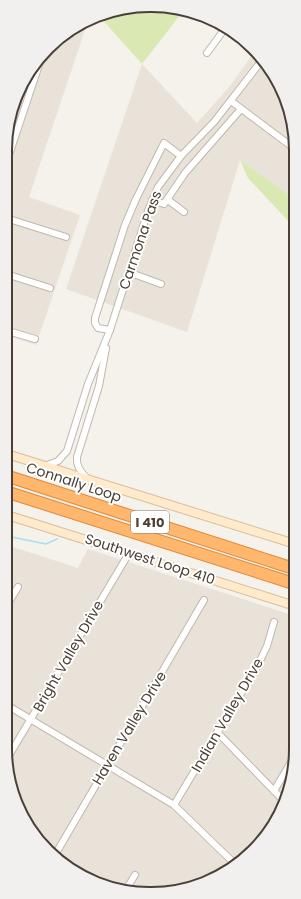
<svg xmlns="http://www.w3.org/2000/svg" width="301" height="899" font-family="Poppins,sans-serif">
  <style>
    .residential { fill: #e9e2d9 }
    .green { fill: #dae9b4 }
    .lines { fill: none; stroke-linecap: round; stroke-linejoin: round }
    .stream { stroke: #a8dff1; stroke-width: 1.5 }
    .street-casing { stroke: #c1b7ad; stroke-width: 8 }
    .secondary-casing { stroke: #d8bf9d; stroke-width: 10 }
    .highway-casing { stroke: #df893b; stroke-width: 13 }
    .street { stroke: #fff; stroke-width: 6 }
    .secondary { stroke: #ffeacb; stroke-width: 8 }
    .highway { stroke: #feb76d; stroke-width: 11 }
    .labels { text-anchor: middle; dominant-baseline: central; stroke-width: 4; stroke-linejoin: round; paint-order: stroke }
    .shield { fill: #fff; stroke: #807974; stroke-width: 1 }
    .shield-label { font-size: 13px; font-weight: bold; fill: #4a4038 }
    .street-label { font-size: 14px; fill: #4a4038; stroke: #fff }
    .rim { fill: none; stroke: #4a4038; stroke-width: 2 }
  </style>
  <rect width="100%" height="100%" fill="#f5f1eb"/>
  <!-- residential -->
  <g class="residential">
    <path d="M88 21 29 197 80 215 36 345 8 336 10 113 35 62 78 25Z"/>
    <path d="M255 51 260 54 281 86 295 131 294 198 240 160 187 332 66 289 142 64 197 123 230 86Z"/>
    <path d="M7 545 78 568 88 549 292 615 291 786 271 830 232 869 188 889 132 893 86 879 41 845 16 804 5 748Z"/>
  </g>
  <!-- green -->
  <g class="green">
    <path d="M131 6 184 10 142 64 100 17Z"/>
    <path d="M240 160 294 198V227L248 178Z"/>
  </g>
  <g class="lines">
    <!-- stream -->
    <path class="stream" d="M7 536 46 544 57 539"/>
    <!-- street casing -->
    <g class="street-casing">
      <g id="street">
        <path d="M207 53 226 27"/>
        <path d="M231 101 295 149"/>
        <path d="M10 152 42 56"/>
        <path d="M152 200 164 204 185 173 241 109"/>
        <path d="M168 200 184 212"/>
        <path d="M9 219 66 237"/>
        <path d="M128 272 161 284"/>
        <path d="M9 275 50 288"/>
        <path d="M110 330 98 328 95 323V318L125 225 136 199 164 143 181 156"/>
        <path d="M8 331 35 339"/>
        <path d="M45 466 58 461 67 451 88 384 110 330 148 211 158 187 181 156 214 122 263 59"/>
        <path d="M87 478C80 472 76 466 77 457L99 386 106 348"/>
        <path d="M6 607 18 587"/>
        <path d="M5 704 174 805 236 865"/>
        <path d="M217 732 284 801"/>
        <path d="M7 759 129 553"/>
        <path d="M274 791 291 762"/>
        <path d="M174 805 258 665 267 646 274 622"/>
        <path d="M55 855 204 600"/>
        <path d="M125 891 135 875"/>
      </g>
    </g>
    <!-- secondary casing -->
    <g class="secondary-casing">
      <g id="secondary">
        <path d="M7 454 292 543"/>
        <path d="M7 515 292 605"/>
      </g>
    </g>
    <!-- highway casing -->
    <g class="highway-casing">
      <g id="highway">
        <path d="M7 476 292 568"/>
        <path d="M7 492 292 583"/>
      </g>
    </g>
    <!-- street -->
    <use href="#street" class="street"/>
    <!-- secondary -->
    <use href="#secondary" class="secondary"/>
    <!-- highway -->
    <use href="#highway" class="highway"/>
  </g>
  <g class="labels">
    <!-- shield labels -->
    <rect class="shield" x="131" y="511" width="38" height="22" rx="3"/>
    <g class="shield-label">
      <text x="150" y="522">I 410</text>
    </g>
    <!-- street labels -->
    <g class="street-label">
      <text transform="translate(140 240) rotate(-71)">Carmona Pass</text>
      <text transform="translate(74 482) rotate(18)">Connally Loop</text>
      <text transform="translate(150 559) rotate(18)">Southwest Loop 410</text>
      <text transform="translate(68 656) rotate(-60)">Bright Valley Drive</text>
      <text transform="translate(227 715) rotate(-60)">Indian Valley Drive</text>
      <text transform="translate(129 728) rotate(-59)">Haven Valley Drive</text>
    </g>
  </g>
  <!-- crop -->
  <path d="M0 0H301V899H0ZM150 12H151A138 138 0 0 1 289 150V749A138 138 0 0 1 151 887H150A138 138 0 0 1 12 749V150A138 138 0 0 1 150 12Z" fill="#f1f0ef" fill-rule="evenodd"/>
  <path class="rim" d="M150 12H151A138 138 0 0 1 289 150V749A138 138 0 0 1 151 887H150A138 138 0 0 1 12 749V150A138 138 0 0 1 150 12Z"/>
</svg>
